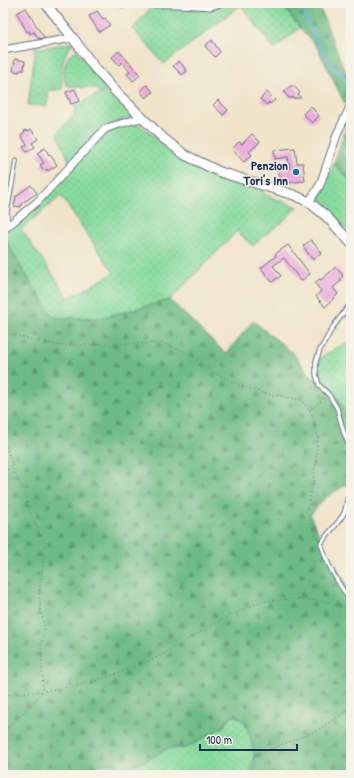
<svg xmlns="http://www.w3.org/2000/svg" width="354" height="778" font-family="'Patrick Hand',sans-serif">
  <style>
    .grass { fill: url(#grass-dots); stroke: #51857e; fill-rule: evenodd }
    .forest { fill: url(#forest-firs); stroke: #447571 }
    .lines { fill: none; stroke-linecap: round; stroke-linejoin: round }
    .stream { stroke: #6db1e3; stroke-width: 2 }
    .building { fill: #ebabdc }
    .service-casing { stroke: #666e83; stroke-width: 5.5 }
    .minor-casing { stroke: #666e83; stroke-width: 9 }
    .tertiary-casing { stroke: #666e83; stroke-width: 11 }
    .path { stroke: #666e83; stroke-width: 1; stroke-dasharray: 1 3; stroke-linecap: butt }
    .service { stroke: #fff; stroke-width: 3.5 }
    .minor { stroke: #fff; stroke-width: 7 }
    .tertiary { stroke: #fff; stroke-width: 9 }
    .poi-dot { fill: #1f6fb2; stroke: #f7f3e8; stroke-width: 1.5 }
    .labels { text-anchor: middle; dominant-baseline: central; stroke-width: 3; stroke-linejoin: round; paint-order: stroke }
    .poi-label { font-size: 13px; font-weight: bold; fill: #1b2f5e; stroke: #f7f3e8; text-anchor: end }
  </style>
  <defs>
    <pattern id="grass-dots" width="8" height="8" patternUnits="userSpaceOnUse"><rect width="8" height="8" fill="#87db9d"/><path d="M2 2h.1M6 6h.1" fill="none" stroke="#74bc8a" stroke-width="1.8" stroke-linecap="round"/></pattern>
    <pattern id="forest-firs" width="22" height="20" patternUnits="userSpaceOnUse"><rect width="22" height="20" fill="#6dbb84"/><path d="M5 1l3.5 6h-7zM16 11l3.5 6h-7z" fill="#59986f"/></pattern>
  </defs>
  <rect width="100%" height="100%" fill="#f7f3e8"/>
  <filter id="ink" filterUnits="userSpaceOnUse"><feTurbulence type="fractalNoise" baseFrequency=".025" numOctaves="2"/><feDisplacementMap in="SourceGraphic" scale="8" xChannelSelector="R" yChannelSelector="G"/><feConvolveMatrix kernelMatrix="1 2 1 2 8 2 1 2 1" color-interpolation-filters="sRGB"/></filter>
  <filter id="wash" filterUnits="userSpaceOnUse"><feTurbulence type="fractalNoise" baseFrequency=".012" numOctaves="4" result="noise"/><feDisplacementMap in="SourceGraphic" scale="16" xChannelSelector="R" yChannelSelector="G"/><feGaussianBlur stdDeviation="0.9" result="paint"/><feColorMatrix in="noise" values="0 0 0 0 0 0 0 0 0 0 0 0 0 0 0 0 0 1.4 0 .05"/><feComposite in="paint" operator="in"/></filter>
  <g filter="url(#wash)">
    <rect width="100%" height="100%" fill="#f0e4c9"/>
    <!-- grass -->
    <g class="grass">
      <path d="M225 3H245L246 5 268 3H281L300 28 274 49 241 5 164 64 133 29 151 7 176 6 198 9H210L224 5Z"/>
      <path d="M72 43V45C65 52 62 62 61 72 61 78 62 83 62 89L56 90H49L47 106H46L28 105 35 52V47L41 48Z"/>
      <path d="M76 50 106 88 104 92 108 94 132 117 105 126 70 163 57 133 74 115 75 106 103 92 92 88 69 86 65 83C62 71 64 57 76 50Z"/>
      <path d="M133 124 141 126 174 152 202 169 236 182 263 190 264 194 270 197 297 207 281 223 261 238 253 246 237 231 170 300 100 318H61L55 317 50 312 24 272 14 254 3 236V234L33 208 106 133 115 128ZM61 196 114 273 69 298 21 229Z"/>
      <path d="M334 163 351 181V229H345L328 209 326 203 321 199V193Z"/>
      <path d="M351 343V432L346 415 338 399 322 383 318 367 321 357 342 345Z"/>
      <path d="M232 716C236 716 240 717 243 720 248 726 254 749 254 756 254 763 252 769 254 775H78L98 765 106 763H111L117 765 140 763 168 748H186L223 727Z"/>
    </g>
    <!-- forest -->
    <g class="forest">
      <path d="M282 3H318L343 67 351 75V96L345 104 317 47 300 28Z"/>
      <path d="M351 112V133L346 143 344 154 351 168V181L334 163Z"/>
      <path d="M3 236 14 254 24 272 50 312 55 317 61 318H100L170 300 226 354 253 321 293 353 311 376 322 383 338 398 346 415 351 432V478L347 484 325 498 310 515 330 560 351 590V775H254C252 769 254 763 254 756 254 749 248 726 243 720 240 717 236 716 231 716L223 727 186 748H168L148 760 140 763 130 766 106 763 98 765 78 775H3Z"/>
    </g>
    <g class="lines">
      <!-- stream -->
      <path class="stream" d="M299 3 315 39 329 62 351 85"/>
    </g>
    <g id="blocks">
      <!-- building -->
      <g class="building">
        <path d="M26 8 40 32 44 37V38L39 39 34 32 30 34 29 31 27 32 17 13Z"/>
        <path d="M97 11 103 19 105 18 110 25 99 32 89 16Z"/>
        <path d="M212 40 220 52 215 57 205 46Z"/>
        <path d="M119 51 140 75 133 81 127 74 130 72 122 62 119 65 112 57Z"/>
        <path d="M15 59 25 61 24 70H20L19 72 13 71Z"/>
        <path d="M179 61 187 71 182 75 173 66Z"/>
        <path d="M147 85 153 92 146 98 140 91Z"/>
        <path d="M290 86H294L300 93 298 95 301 98H289L284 92Z"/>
        <path d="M75 89 80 101 71 104 66 92Z"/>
        <path d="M267 92 275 100 270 104 269 102 267 105 260 99Z"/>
        <path d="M218 100 228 110 223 115 213 105Z"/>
        <path d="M311 106 319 116 312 123 303 114Z"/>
        <path d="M31 129 38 139 32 143 35 147 27 152 23 147 27 145 21 135 24 133 25 130 28 131Z"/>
        <path d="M252 134 260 142 249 152 252 155 244 162 232 149 239 142 242 144Z"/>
        <path d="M45 148 49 155 50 154 57 165 48 171 47 169 44 171 40 165 44 163 37 153Z"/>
        <path d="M295 148 297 163H303L305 181 281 183 279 170 290 169 288 157 275 159 274 150Z"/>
        <path d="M31 185 37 193 21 204V207L14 206 16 196 19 195 20 193Z"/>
        <path d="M311 240 314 244H315L322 253 313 260 303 246Z"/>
        <path d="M288 245 310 274 301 281 284 258 273 266 281 276 272 282 261 268 276 256 275 254Z"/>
        <path d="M336 267 343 276 340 279 342 280 333 288 338 294 325 307 316 296 321 291 315 283 319 279 321 280 322 279Z"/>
      </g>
    </g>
  </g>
  <g filter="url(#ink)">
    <use href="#blocks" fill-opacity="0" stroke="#666e83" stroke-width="1"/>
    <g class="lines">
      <!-- service casing -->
      <g class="service-casing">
        <g id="service">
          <path d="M10 225 7 219V212L16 161"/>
          <path d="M351 303 333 327 320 350 316 361V374L319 385 329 395 337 408 344 433 351 451"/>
          <path d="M351 489C349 493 347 497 347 501 346 505 346 509 344 513 338 525 327 533 321 544 327 565 338 584 351 601"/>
        </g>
      </g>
      <!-- minor casing -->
      <g class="minor-casing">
        <g id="minor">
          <path d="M121 3 180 4 211 6 219 3"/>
          <path d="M3 50 73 38"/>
          <path d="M309 202 320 185 338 132 351 105"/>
          <path d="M3 230 37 202 105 129 113 126 141 118"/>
        </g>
      </g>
      <!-- tertiary casing -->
      <g class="tertiary-casing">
        <path id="tertiary" d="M45 3 73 38 94 67 117 93 163 138 185 155 220 172 294 195 309 202 326 216 351 243"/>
      </g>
      <!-- path -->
      <g class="path">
        <path d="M3 333 60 346 101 344 161 343 184 351 215 373 242 386 262 393 302 400 309 410 325 398"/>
        <path d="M310 410 315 424 318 438 316 461 313 482 307 512 309 519 318 539"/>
        <path d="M3 439 13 466 16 478 26 494 29 510 36 526 45 542 43 567 39 592 41 613 45 629 41 643 43 691 3 695"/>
        <path d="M299 599 311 575 315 559 317 553"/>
        <path d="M3 733C16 719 31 706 43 691L78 686 113 675 156 658 184 642 228 616 263 601 299 599 329 602 351 610"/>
        <path d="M243 775 252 759 256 755 318 730 351 708"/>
      </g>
      <!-- service -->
      <use href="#service" class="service"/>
      <!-- minor -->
      <use href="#minor" class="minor"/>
      <!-- tertiary -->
      <use href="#tertiary" class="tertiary"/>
    </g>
  </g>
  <!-- markers -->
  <circle class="poi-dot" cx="296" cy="172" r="4"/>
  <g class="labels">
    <!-- poi labels -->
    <g class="poi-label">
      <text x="288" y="165">Penzion<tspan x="288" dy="15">Tori's Inn</tspan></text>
    </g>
  </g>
  <!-- margin -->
  <rect width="354" height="778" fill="none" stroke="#f7f3e8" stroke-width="16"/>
  <!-- scale -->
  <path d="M200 744v6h97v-6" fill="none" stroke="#1b2f5e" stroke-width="2"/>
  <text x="206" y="744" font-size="12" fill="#1b2f5e" stroke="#f7f3e8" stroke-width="3" paint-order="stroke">100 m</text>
</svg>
